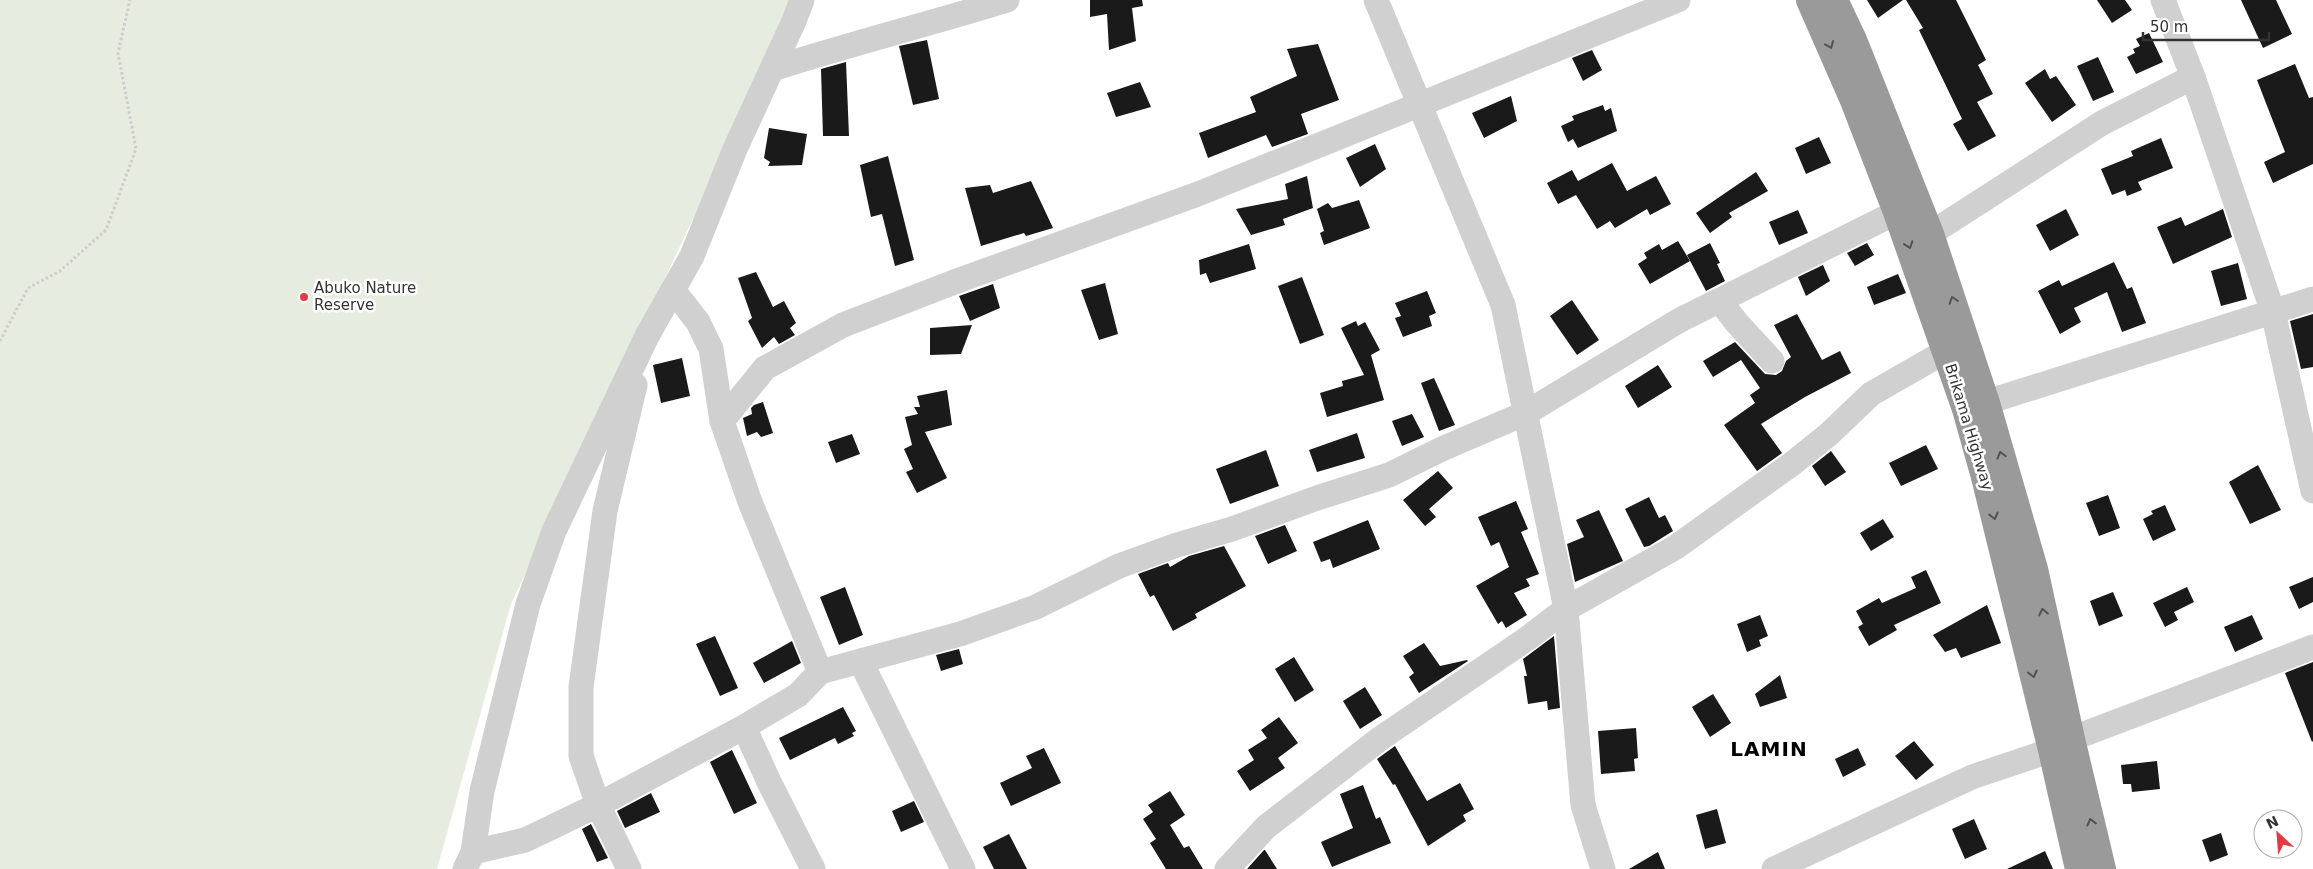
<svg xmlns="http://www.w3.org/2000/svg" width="2313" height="869" font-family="'DejaVu Sans',sans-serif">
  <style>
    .green { fill: #e6ecdf }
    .building { fill: #1a1a1a }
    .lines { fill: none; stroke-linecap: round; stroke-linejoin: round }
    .path { stroke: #cdcdcd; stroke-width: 3; stroke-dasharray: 2.5 2.5; stroke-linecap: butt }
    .minor { stroke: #d0d0d0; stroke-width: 25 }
    .highway { stroke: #9a9a9a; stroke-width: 28 }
    .oneway { stroke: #525252 }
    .poi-dot { fill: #e63946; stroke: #fff; stroke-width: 2 }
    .labels { text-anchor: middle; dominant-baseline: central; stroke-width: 5; stroke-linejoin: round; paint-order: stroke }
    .poi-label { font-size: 15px; fill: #333; stroke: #fff; text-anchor: start }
    .street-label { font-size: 15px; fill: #333; stroke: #fff }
    .district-label { font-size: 20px; font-weight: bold; letter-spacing: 1px; fill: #000; stroke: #fff }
  </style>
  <rect width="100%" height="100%" fill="#fff"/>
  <!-- green -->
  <path class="green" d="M0 0H790L785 24 511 604 437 869H0Z"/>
  <!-- building -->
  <g class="building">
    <path d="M1090 0H1142L1143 6 1132 8 1136 41 1109 50 1107 14 1090 17Z"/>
    <path d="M1867 0H1903L1878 18Z"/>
    <path d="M1906 0H1956L1986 60 1978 65 1993 94 1977 102 1996 136 1968 151 1953 124 1962 119 1919 30 1923 28Z"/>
    <path d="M2097 0H2125L2132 10 2112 23Z"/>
    <path d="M2241 0H2276L2292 34 2263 48Z"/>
    <path d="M2149 33 2163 62 2136 74 2127 57 2135 53 2133 49 2140 46 2136 39Z"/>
    <path d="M927 40 939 99 913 105 899 46Z"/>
    <path d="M1318 44 1339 100 1301 114 1308 134 1272 147 1266 135 1208 158 1199 133 1256 112 1250 97 1297 76 1287 49Z"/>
    <path d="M1592 50 1602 70 1583 81 1572 58Z"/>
    <path d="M2098 57 2114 92 2093 101 2077 66Z"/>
    <path d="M846 62 849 136H823L821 69Z"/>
    <path d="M2295 64 2309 98 2313 97V164L2273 183 2264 162 2285 152 2257 80Z"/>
    <path d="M2045 69 2050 79 2056 76 2076 105 2052 122 2025 83Z"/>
    <path d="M1140 82 1151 107 1116 117 1107 93Z"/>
    <path d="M1511 96 1517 121 1484 138 1472 113Z"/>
    <path d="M1603 105 1605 111 1611 108 1617 131 1578 148 1573 139 1568 142 1561 126 1574 120 1572 116Z"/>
    <path d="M769 128 807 134 802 165 768 166 770 162 764 158Z"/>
    <path d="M1819 137 1831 163 1806 174 1795 148Z"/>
    <path d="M2161 138 2173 168 2138 182 2142 190 2127 196 2125 190 2112 195 2101 169 2133 156 2131 151Z"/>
    <path d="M1375 144 1386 169 1360 187 1346 158Z"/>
    <path d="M888 156 914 260 895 266 882 214 871 217 860 165Z"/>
    <path d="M1612 163 1627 191 1656 176 1671 204 1650 215 1647 209 1615 228 1610 221 1597 229 1576 195 1558 204 1547 183 1572 170 1578 181Z"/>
    <path d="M1756 172 1768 191 1729 213 1732 217 1710 233 1696 213Z"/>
    <path d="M1307 176 1313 208 1283 219 1285 225 1251 235 1236 209 1288 199 1285 184Z"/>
    <path d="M1031 181 1053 228 1026 236 1024 233 981 246 965 188 990 185 993 193Z"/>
    <path d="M1359 200 1370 228 1324 245 1320 233 1324 231 1317 209 1328 203 1332 208Z"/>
    <path d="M2066 209 2079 235 2050 251 2036 225Z"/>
    <path d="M2223 209 2232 237 2173 264 2157 227 2181 217 2185 226Z"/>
    <path d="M1798 210 1808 233 1779 245 1769 222Z"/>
    <path d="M1678 241 1690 261 1650 284 1638 264 1647 258 1644 253 1659 244 1662 250Z"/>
    <path d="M1710 243 1720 263 1717 264 1725 281 1706 291 1687 255Z"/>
    <path d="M1867 243 1874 255 1855 266 1847 253Z"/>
    <path d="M1249 244 1256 269 1210 283 1206 273 1200 275 1199 260Z"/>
    <path d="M2114 262 2127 289 2132 287 2146 323 2122 332 2107 292 2074 308 2081 322 2060 334 2038 291 2059 280 2062 286Z"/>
    <path d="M2238 263 2247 299 2221 306 2211 271Z"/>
    <path d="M1823 265 1830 281 1806 296 1798 277Z"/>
    <path d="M756 272 773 307 784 301 796 323 790 328 795 335 779 344 774 337 762 348 748 321 752 318 738 278Z"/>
    <path d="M1898 274 1906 293 1874 305 1867 287Z"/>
    <path d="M1302 277 1324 335 1300 344 1278 286Z"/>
    <path d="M1105 283 1118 334 1099 340 1081 290Z"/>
    <path d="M993 284 1000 308 970 321 959 296Z"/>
    <path d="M1427 291 1436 313 1429 316 1432 326 1403 337 1395 318 1401 316 1395 303Z"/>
    <path d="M1572 300 1599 340 1577 355 1550 316Z"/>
    <path d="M1797 314 1822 360 1840 351 1851 373 1805 397 1761 424 1782 453 1757 471 1724 425 1755 403 1750 395 1760 388 1741 360 1713 377 1703 361 1735 342 1765 374 1776 375 1782 371 1786 361 1791 357 1774 325Z"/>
    <path d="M2313 314V367L2301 369 2290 321Z"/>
    <path d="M1356 321 1358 326 1365 322 1380 350 1371 355 1384 400 1327 417 1320 393 1343 386 1342 381 1364 375 1341 328Z"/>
    <path d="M972 325 961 354 930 355V328Z"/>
    <path d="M682 358 690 396 661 403 653 365Z"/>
    <path d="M1658 365 1672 387 1638 408 1625 386Z"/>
    <path d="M1434 378 1455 425 1439 431 1421 383Z"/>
    <path d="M947 390 952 425 925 432 947 478 917 493 906 472 913 469 904 449 912 445 905 417 918 414 914 407H920L917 396Z"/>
    <path d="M763 402 773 433 761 437 757 432 747 436 743 418 752 414 751 408 754 405Z"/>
    <path d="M1412 414 1424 437 1402 446 1392 421Z"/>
    <path d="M1357 433 1365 458 1317 472 1309 450Z"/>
    <path d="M852 434 860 454 836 463 828 442Z"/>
    <path d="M1926 445 1938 469 1901 486 1889 463Z"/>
    <path d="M1266 450 1279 486 1230 504 1216 469Z"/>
    <path d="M1831 451 1846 472 1825 486 1812 466Z"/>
    <path d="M2258 465 2281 510 2250 524 2229 482Z"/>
    <path d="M1438 471 1453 488 1429 509 1436 517 1425 526 1403 500Z"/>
    <path d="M2108 495 2120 528 2099 536 2086 503Z"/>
    <path d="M1649 497 1659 518 1665 515 1673 531 1649 546 1644 547 1625 509Z"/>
    <path d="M1516 501 1528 529 1521 532 1539 574 1526 579 1530 586 1514 593 1527 615 1506 628 1502 621 1498 624 1476 586 1509 567 1499 542 1491 546 1478 517Z"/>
    <path d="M2165 505 2176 530 2153 541 2143 519 2153 514 2151 511Z"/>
    <path d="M1599 510 1623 561 1575 582 1567 544 1584 537 1576 520Z"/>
    <path d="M1883 519 1894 537 1871 551 1860 533Z"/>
    <path d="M1368 520 1380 549 1333 568 1330 559 1321 562 1313 542Z"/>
    <path d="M1285 525 1297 551 1268 564 1255 536Z"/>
    <path d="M1224 546 1246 586 1195 614 1197 618 1173 631 1154 595 1150 597 1138 574 1168 563 1170 567 1189 556Z"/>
    <path d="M1926 570 1941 603 1894 625 1897 630 1869 646 1858 627 1863 624 1856 611 1879 598 1882 603 1916 588 1911 577Z"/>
    <path d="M2313 577V602L2299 609 2289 587Z"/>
    <path d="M845 587 863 635 839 645 820 597Z"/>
    <path d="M2187 587 2194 602 2174 612 2178 620 2165 627 2153 603Z"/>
    <path d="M2113 592 2123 616 2099 626 2090 601Z"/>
    <path d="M1987 605 2001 643 1961 658 1956 648 1945 652 1933 635Z"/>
    <path d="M1760 615 1768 636 1759 640 1761 646 1747 652 1737 624Z"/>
    <path d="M2252 615 2263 639 2235 652 2224 627Z"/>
    <path d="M715 636 738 688 720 696 696 644Z"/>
    <path d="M1554 636 1560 708 1548 710 1547 701 1528 704 1524 676H1527L1523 659Z"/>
    <path d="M792 641 801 663 764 683 753 663Z"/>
    <path d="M1424 643 1440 666 1467 660 1468 661 1419 693 1409 677 1414 673 1403 656Z"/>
    <path d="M959 649 963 664 941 671 936 655Z"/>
    <path d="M1294 657 1314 690 1295 702 1275 669Z"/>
    <path d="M2313 662V741L2312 742 2285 673Z"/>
    <path d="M1780 675 1787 698 1760 707 1755 694Z"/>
    <path d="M1365 687 1382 715 1360 729 1343 701Z"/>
    <path d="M1713 694 1731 723 1710 737 1692 707Z"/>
    <path d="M843 707 856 731 852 733 854 736 838 744 835 738 790 760 779 738Z"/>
    <path d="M1279 717 1298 743 1278 758 1285 768 1250 791 1237 771 1254 760 1248 750 1267 738 1261 730Z"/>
    <path d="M1636 728 1638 758 1634 759 1635 771 1601 774 1598 731Z"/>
    <path d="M1914 741 1934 765 1916 780 1895 756Z"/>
    <path d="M1395 746 1427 801 1460 783 1474 809 1463 815 1466 821 1428 846 1395 784 1393 785 1377 759Z"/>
    <path d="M1044 748 1061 783 1011 806 1000 783 1032 768 1026 756Z"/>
    <path d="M1858 748 1866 765 1843 777 1835 759Z"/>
    <path d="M732 750 757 803 734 814 710 762Z"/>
    <path d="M2157 761 2160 789 2132 792 2131 784H2123L2121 765Z"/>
    <path d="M1363 785 1376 819 1380 817 1391 843 1332 867 1321 842 1353 828 1340 794Z"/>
    <path d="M1170 791 1185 815 1170 825 1184 848 1189 846 1203 869H1166L1150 843 1156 839 1143 819 1153 812 1148 805Z"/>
    <path d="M651 793 660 812 625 828 617 811Z"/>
    <path d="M914 801 924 822 901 832 892 811Z"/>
    <path d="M1717 809 1726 843 1705 849 1696 815Z"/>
    <path d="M1974 819 1987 849 1965 859 1952 829Z"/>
    <path d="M591 824 608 858 597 862 582 829Z"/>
    <path d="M2221 833 2228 855 2210 862 2202 840Z"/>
    <path d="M1009 834 1027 869H994L983 847Z"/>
    <path d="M1265 850 1277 869H1247L1264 850Z"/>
    <path d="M2045 851 2053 869H2007Z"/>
    <path d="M1658 852 1665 869H1629Z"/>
  </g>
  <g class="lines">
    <!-- path -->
    <path class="path" d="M0 341 28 288 60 271 106 230 136 149 118 53 130 0"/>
    <!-- minor -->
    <g class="minor">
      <path d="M1376 0 1503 305 1566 609 1583 805 1603 869"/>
      <path d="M2163 0 2193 77 2273 312 2313 491"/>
      <path d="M772 69C850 44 929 24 1007 0"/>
      <path d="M1930 234 2102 123 2193 77"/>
      <path d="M673 290 698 322 711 349 722 421 750 502 820 672"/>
      <path d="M1720 301 1737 323 1772 361"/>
      <path d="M1968 408 2313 299"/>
      <path d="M722 421 765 368 843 325 957 281 1198 194 1678 0"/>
      <path d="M861 662 963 869"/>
      <path d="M744 727 770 784 813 869"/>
      <path d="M2071 739 2313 647"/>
      <path d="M473 852 525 840 598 805 744 727 798 695 820 672 960 634 1036 607 1119 566 1177 545 1232 529 1317 498 1389 475 1444 448 1526 413 1680 320 1897 212"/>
      <path d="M465 869 473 852 482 791 528 604 554 531 647 336 692 256 735 149 794 21 802 0"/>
      <path d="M629 869 598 805 581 756V687L605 511 635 385"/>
      <path d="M1227 869 1266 827 1381 738 1528 638 1566 609 1676 547 1793 463 1828 435 1871 394 1946 351"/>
      <path d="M1774 869 1972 777 2052 750"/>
    </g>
    <!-- highway -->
    <g class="highway">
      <path d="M1810 0 1853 98 1897 212 1966 409 1985 477 2052 750 2079 869"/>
      <path d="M1834 0 1853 40 1930 234 1986 403 2034 569 2071 739 2102 869"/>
    </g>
  </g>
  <!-- one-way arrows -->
  <defs><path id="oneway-chevron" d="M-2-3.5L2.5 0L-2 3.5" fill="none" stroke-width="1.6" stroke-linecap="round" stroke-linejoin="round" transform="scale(1.25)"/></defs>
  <g class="oneway">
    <use href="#oneway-chevron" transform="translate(1830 45) rotate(67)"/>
    <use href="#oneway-chevron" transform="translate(1909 245) rotate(71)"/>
    <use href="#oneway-chevron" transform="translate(1953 300) rotate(-108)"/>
    <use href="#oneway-chevron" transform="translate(2001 455) rotate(-106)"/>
    <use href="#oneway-chevron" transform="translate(1994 516) rotate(76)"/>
    <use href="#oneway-chevron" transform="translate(2043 612) rotate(-102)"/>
    <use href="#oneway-chevron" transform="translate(2033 674) rotate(76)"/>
    <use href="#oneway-chevron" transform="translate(2091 822) rotate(-104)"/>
  </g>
  <!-- markers -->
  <circle class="poi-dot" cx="304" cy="297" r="5"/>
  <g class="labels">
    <!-- poi labels -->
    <g class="poi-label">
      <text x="314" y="288">Abuko Nature<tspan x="314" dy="17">Reserve</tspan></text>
    </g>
    <!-- street labels -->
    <g class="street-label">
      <text transform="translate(1969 427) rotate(73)">Brikama Highway</text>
    </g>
    <!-- district labels -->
    <g class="district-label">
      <text x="1769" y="749">LAMIN</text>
    </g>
  </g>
  <!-- north arrow -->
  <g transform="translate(2278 834) rotate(334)"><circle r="24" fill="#ffffff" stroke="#adadad"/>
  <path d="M0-4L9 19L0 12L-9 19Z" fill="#e63946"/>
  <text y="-8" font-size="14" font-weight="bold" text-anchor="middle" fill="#333333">N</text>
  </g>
  <!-- scale -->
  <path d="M2143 32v8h126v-8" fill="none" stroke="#333333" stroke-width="2.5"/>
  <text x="2150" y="32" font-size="15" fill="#333333" stroke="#ffffff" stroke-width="4" paint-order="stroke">50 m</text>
</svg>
